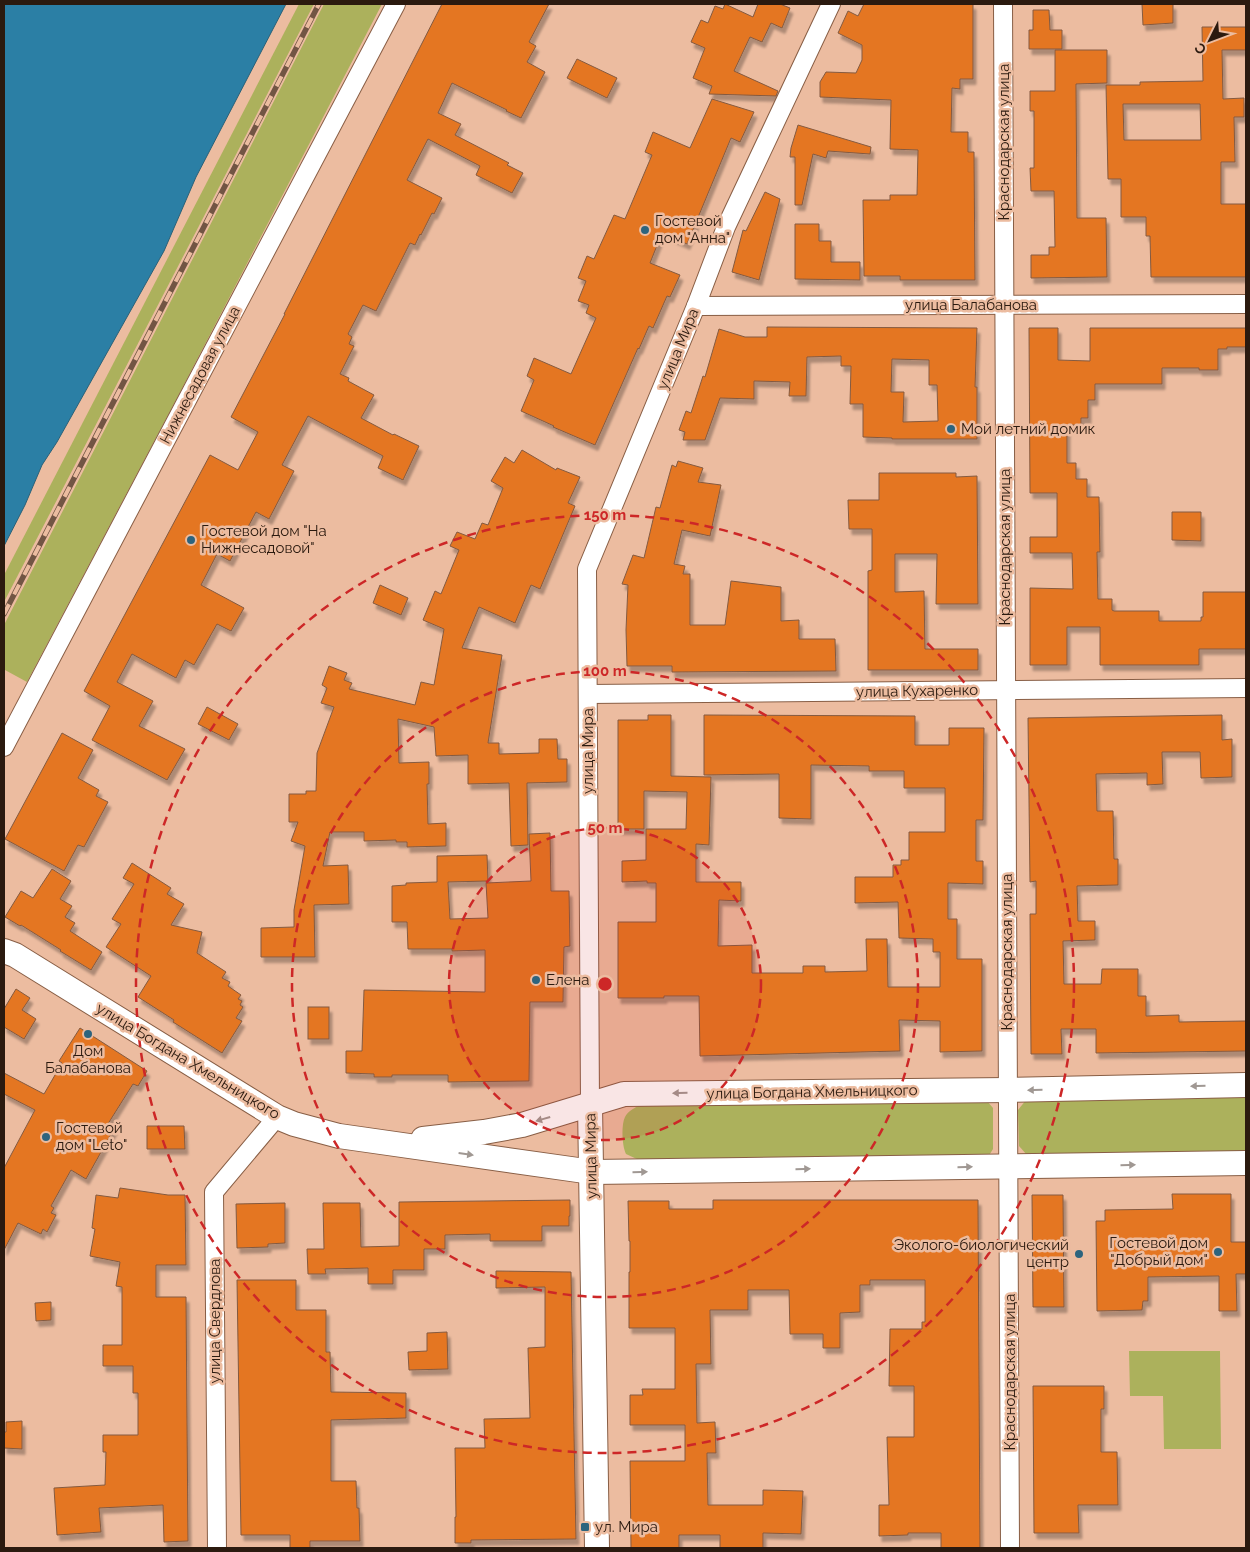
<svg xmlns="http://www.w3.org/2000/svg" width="1250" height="1552" font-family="Raleway,sans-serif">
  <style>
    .green { fill: #acb15c }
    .water { fill: #2b7fa5; stroke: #2b6178 }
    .building { fill: #e47621; stroke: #845a41; fill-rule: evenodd; filter: url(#shadow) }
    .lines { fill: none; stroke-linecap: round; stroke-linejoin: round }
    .street-casing { stroke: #885e45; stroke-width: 20 }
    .secondary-casing { stroke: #885e45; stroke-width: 26 }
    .street { stroke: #fff; stroke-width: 18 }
    .secondary { stroke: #fff; stroke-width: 24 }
    .rail-casing { stroke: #725544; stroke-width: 5.5 }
    .rail { stroke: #ecbca0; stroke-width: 4; stroke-dasharray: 11; stroke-linecap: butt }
    .oneway { fill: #a09893 }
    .ring { fill: none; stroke: #cd2727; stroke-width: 2.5; stroke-dasharray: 9 6 }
    .poi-dot { fill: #2d647e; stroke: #ecbca0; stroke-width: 2 }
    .labels { text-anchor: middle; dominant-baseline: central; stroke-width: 5; stroke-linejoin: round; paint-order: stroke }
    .street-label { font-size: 15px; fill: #2b1a0f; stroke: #ecbca0 }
    .poi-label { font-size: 15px; fill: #2b1a0f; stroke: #ecbca0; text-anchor: start }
    .centre { fill: #cd2727; stroke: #ecbca0; stroke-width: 2.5 }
    .ring-label { font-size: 15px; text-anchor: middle; font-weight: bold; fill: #cd2727; stroke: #ecbca0; stroke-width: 5; stroke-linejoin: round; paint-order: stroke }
  </style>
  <defs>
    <filter id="shadow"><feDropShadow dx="3" dy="5.5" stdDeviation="1" flood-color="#0004"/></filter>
  </defs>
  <rect width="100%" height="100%" fill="#ecbca0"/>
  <!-- green -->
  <g class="green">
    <path d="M299 4H314L4 602V575Z"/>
    <path d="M324 4H382L176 400 27 682 5 670 4 672V625Z"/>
    <path d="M1246 1096V1152L1027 1155 1019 1146 1018 1110 1026 1100Z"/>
    <path d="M987 1101 993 1108V1149L988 1157 639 1160 626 1154C622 1146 621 1125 625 1117 628 1111 633 1109 638 1106Z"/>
    <path d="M1129 1351H1220L1221 1449H1164L1163 1396H1130Z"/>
  </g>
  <!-- water -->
  <path class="water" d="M4 4H286L196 177 164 251 57 442 42 465 25 505 4 546Z"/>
  <!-- building -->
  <g class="building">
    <path d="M442 4H549L529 42 536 46 527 62 545 72 521 118 506 111 507 110 452 83 438 113 461 124 455 135 509 163 507 165 523 173 512 193 476 175 480 166 428 139 407 180 442 198 434 214 432 213 421 235 420 234 415 245 410 243 376 311 363 305 348 334 352 337 349 344 354 346 340 374 349 378 348 381 374 395 361 418 393 435 394 434 419 446 403 480 378 468 383 456 308 416 282 465 294 471 269 519 256 512 230 561 217 554 201 585 244 608 231 631 217 624 194 665 185 660 176 678 132 654 117 682 153 701 139 726 185 749 167 780 92 740 110 706 84 691 210 455 238 470 258 432 231 417 285 314H284Z"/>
    <path d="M725 4 753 17 758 4H780L790 8 782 28 771 23 762 42 750 37 734 71 778 91 776 96 709 94 712 86 693 78 705 48 691 42 701 20 708 23 715 6 723 9Z"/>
    <path d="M864 4H973V79H960V89L952 88 951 132H968V152H974L975 280H900V276H864L863 200H890V195H917L918 150 890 149 891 100 820 97V82L826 72 856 73 862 60V45L838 33 848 11 858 16Z"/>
    <path d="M1142 4H1173V23L1143 25Z"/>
    <path d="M1033 10H1049L1050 30H1062V49H1029V30H1033Z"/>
    <path d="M1202 27H1246V50H1222L1223 99 1244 98V117H1234L1235 162H1221V204H1246V277H1151L1150 236H1146V217H1121V179H1108L1106 85H1140V82L1203 81ZM1123 104H1200L1201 140H1124Z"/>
    <path d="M1055 50H1107V83L1076 84 1077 218H1106L1107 277 1031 278V255H1049V247H1055L1054 191H1031L1030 168H1034V111H1030V91H1055Z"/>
    <path d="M577 59 617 78 607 98 567 78Z"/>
    <path d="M712 99 754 112 740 142 731 138 687 244 662 233 650 263 680 275 670 297 667 296 653 328 649 326 639 349 638 348 595 445 553 427 554 426 521 411 534 380 527 376 534 358 571 374 596 318 586 313 589 305 578 301 586 281 578 278 587 256 594 259 614 215 625 219 652 155 645 152 653 132 690 148Z"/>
    <path d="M798 125 871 147 870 154 828 151 826 158 813 154 802 205H795V157H790L791 148Z"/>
    <path d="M765 192 780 199 759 280 732 272 743 230 746 231Z"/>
    <path d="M795 224H819V241H831V262H860V280L795 279Z"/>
    <path d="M767 327 977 328 975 387H977V439H892V438L863 437V404H850L851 366H841V356L807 357 806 396H789L790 382 754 381V399L720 398 705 440H683L685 432 679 430 686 411 691 413 703 376 705 377 719 329 745 337H767ZM892 359 929 360V385H937L938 421 903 422 904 392H891Z"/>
    <path d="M1029 328H1058V360L1090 361V328H1246V347H1227V349H1218V370H1199V368H1162V384H1095V400H1088V418H1081V425H1067V463H1076V479H1087V497H1099L1100 552H1097L1098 599H1112V610L1114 611H1159V621H1201V617H1203V592H1246V649H1199V665H1100V627H1067V665H1030V588L1073 589 1072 553H1030V537H1057V493H1030Z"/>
    <path d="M522 450 556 470 557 468 580 477 568 503 575 506 540 589 531 585 515 623 479 607 462 648 502 655 488 743H499V754L539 753V739H557L558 759H567V782L527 783 528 845 511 846 509 783 468 784V755L436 756 434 727 398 719 399 763 429 762V784H427L428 824 446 823V846L407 847V842H396V840L364 841V832H330L323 866 348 865 349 904 314 905 315 957H261V928L294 927V910L305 846 291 841 298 822H289V794H306V791H316L317 753 334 707 321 703 327 688 322 685 329 666 347 673 344 680 352 683 349 689 415 705 421 682 434 685 444 629 423 620 435 591 441 594 459 550 450 546 457 532 475 539 482 523 488 525 503 488 491 481 505 457 514 463Z"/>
    <path d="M678 461 703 468 698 482 721 485 710 536 682 530 674 564 685 566 683 574H690V625H725L731 581 781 587V621L799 620V639H835L836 671 672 672V666H627L626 630 628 585 622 584 633 555 644 558 656 507 660 508 672 465 676 467Z"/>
    <path d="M879 473H956V477L977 476 978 604H936L937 554H895V592L924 591 925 649H978V670H868V571L872 570V529H849L848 500H879Z"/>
    <path d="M1172 512H1201V541L1172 540Z"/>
    <path d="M380 585 408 598 401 615 373 603Z"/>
    <path d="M207 707 238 724 229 740 198 724Z"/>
    <path d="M648 715H671V776L711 777 709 845 696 844V882H741V901L719 900 718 946 752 945V973H803V966H825V972L867 971 866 939H887L888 987H940V952H933V939L899 938 898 902 855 903V877H893V865H901V860H909V832H945V788H904V771H869V766L811 765V819L779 818V774L704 775V715L915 716V745H949V728H984L983 820H976V861H983V884L948 883V919H957V959H982V1051L940 1052V1021L899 1020 900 1051 700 1056 699 996H664V998H618V922H656V883H647V881L622 882V861L646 860V829H686L687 792 644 791V829H618V720H648Z"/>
    <path d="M1222 715V740L1232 739V777L1201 778 1200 752H1162L1163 784 1147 785V773L1096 774 1097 811H1113L1114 859H1118V885L1077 886 1078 921H1095V940L1063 941 1064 984H1101L1102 969H1138V996H1146V1016L1179 1015V1022L1246 1021V1051L1096 1053V1029H1061L1062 1054H1031L1030 914H1036V881L1030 882 1028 718Z"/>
    <path d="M62 733 93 750 78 778 99 790 96 796 108 802 84 847 78 845 64 871 5 839Z"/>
    <path d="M550 833 551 891H569L570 946 564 947 563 1002H530L529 1081 448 1082V1075H392V1077H374V1074L346 1073V1051H362L364 990 485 992V950L452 951V949H408L407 922H392V886L406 885V883L437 882V856L487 855 488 881 448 882 450 919 488 918 486 883 531 881 529 834Z"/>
    <path d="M132 863 171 888 167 894 184 904 171 925 202 932 197 953 226 972 222 978 230 982 228 986 241 995 238 999 242 1001 240 1005 243 1007 236 1018 242 1021 222 1053 173 1022 174 1020 138 997 151 976 106 947 121 924 112 919 134 884 123 878Z"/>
    <path d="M52 869 71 881 60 899 72 906 65 917 75 923 70 931 102 952 91 970 60 951 61 950 21 925 20 926 5 917 21 891 33 898Z"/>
    <path d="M16 989 30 998 22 1010 36 1019 24 1039 4 1027V1009Z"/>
    <rect x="308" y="1007" width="21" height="32"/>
    <path d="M80 1028 147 1071 138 1086 133 1084 106 1127H115L86 1179 71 1170 51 1206 54 1208 51 1213 56 1215 47 1232 43 1229 41 1234 18 1223 4 1250V1168L35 1110 4 1094V1073L44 1094 62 1063 59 1061Z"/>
    <path d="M147 1126H184L185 1149H147Z"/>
    <path d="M120 1188 168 1195H185L186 1265H156V1297H186L188 1541 164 1542 163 1505 99 1508 101 1532 57 1535 54 1488 105 1485 106 1452H103V1435H138V1393H133V1366H103V1345H122V1287L116 1286 120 1262 90 1256 95 1229 92 1228 96 1195 118 1198Z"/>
    <path d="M1172 1194H1231V1242H1246V1274H1236L1237 1311H1219V1276L1148 1277V1301H1143L1142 1310 1097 1311 1096 1221H1105V1210L1173 1209Z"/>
    <path d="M1032 1195H1063L1064 1307H1033Z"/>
    <path d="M570 1200V1216H569V1226H542V1241H490V1234L445 1235V1249H424V1270H393V1284H368V1268L325 1269 326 1274H308L307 1249H324L323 1203H360L361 1247 399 1246V1202Z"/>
    <path d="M713 1200H978L980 1548H941V1533H908V1535L879 1536V1505H889L887 1437H914V1386H889L890 1329H922V1322H925V1280H870V1285H860V1312L840 1313V1348H823V1334H790L789 1290H748V1310H710L711 1364H696L697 1423 715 1422 716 1453H707L708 1505H763V1490L803 1491 801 1534 763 1533V1548H720V1535H679V1548H631L630 1461H685V1425H630V1395H643L642 1389H675V1328H629V1272H630V1241H629L628 1201H669V1209H713Z"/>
    <path d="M285 1203V1243L268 1244V1247L237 1248 236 1204Z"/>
    <path d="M496 1271 571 1272 576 1539 471 1540V1543H455V1517H456L455 1448H485L484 1419 530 1418 528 1348 545 1347V1287L496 1288Z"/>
    <path d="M237 1280H296V1310H326V1352H330L331 1392 406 1393V1418L331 1420V1481H356L357 1508H359L360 1541H310V1548H290V1535H241Z"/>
    <path d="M51 1302V1320L36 1321 35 1303Z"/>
    <path d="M447 1332 448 1369 409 1370 408 1352 427 1351V1333Z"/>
    <path d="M1033 1386H1104V1409H1101V1452H1117L1118 1505H1078L1079 1533H1034Z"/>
    <path d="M22 1421V1449L4 1448V1432H6V1422Z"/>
  </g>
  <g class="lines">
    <!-- street casing -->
    <g class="street-casing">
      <g id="street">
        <path d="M1003 4 1010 1548"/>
        <path d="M696 306 1246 304"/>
        <path d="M588 694 1246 688"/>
        <path d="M4 747 396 4"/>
        <path d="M590 1105 587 569 696 306 726 227 831 4"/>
        <path d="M217 1548 214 1192 277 1117"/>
      </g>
    </g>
    <!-- secondary casing -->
    <g class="secondary-casing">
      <g id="secondary">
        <path d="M4 951 15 955 277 1117 294 1124 339 1136 592 1172 1246 1163"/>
        <path d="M590 1105 597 1548"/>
        <path d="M423 1139 484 1132 522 1125 624 1094 1008 1090 1246 1085"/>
      </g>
    </g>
    <!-- street -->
    <use href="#street" class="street"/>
    <!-- secondary -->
    <use href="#secondary" class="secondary"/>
    <!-- rail casing -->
    <g class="rail-casing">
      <path id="rail" d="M4 614 319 4"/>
    </g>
    <!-- rail -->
    <use href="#rail" class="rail"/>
  </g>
  <!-- one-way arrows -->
  <defs><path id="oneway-solid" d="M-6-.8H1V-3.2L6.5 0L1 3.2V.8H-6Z" transform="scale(1.25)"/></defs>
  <g class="oneway">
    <use href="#oneway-solid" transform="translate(1198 1086) rotate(179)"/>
    <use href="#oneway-solid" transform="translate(1035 1090) rotate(179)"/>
    <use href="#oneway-solid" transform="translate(680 1093) rotate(179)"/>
    <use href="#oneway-solid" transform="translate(543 1119) rotate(164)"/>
    <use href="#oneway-solid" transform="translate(466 1154) rotate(8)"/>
    <use href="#oneway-solid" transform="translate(1128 1165) rotate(-1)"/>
    <use href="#oneway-solid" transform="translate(965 1167) rotate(-1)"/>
    <use href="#oneway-solid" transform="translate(803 1169) rotate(-1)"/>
    <use href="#oneway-solid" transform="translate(640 1172) rotate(-1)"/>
  </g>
  <!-- distance rings -->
  <circle cx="605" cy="984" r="156" fill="#cd2727" fill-opacity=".12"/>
  <g class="ring">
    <circle cx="605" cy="984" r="156"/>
    <circle cx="605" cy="984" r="313"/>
    <circle cx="605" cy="984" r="469"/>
  </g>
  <!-- markers -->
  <g class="poi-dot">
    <circle cx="645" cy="230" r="5"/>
    <circle cx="951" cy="429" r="5"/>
    <circle cx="191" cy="540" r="5"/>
    <circle cx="536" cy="980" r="5"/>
    <circle cx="88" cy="1034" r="5"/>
    <circle cx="46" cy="1137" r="5"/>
    <circle cx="1218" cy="1252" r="5"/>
    <circle cx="1079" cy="1254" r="5"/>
    <rect x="580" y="1522" width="10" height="10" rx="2.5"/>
  </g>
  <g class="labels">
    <!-- street labels -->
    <g class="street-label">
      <text transform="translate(1004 142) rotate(-90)">Краснодарская улица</text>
      <text x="971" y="305">улица Балабанова</text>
      <text transform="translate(678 349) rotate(-68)">улица Мира</text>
      <text transform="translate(200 375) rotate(-62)">Нижнесадовая улица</text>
      <text transform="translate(1005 547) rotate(-90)">Краснодарская улица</text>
      <text transform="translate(917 691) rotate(-1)">улица Кухаренко</text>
      <text transform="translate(588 751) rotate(-90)">улица Мира</text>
      <text transform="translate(1007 952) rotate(-90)">Краснодарская улица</text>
      <text transform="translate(188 1061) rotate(31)">улица Богдана Хмельницкого</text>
      <text transform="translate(812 1092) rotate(-1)">улица Богдана Хмельницкого</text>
      <text transform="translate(591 1156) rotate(-91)">улица Мира</text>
      <text transform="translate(215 1321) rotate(-90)">улица Свердлова</text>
      <text transform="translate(1010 1372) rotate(-90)">Краснодарская улица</text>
    </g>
    <!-- poi labels -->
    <g class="poi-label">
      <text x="655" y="221">Гостевой<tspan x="655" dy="17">дом "Анна"</tspan></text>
      <text x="961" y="429">Мой летний домик</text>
      <text x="201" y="531">Гостевой дом "На<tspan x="201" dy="17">Нижнесадовой"</tspan></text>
      <text x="546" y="980">Елена</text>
      <text x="88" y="1051" text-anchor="middle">Дом<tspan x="88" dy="17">Балабанова</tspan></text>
      <text x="56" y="1128">Гостевой<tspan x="56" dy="17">дом "Leto"</tspan></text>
      <text x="1208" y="1243" text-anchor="end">Гостевой дом<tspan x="1208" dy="17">"Добрый дом"</tspan></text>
      <text x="1069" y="1245" text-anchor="end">Эколого-биологический<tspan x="1069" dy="17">центр</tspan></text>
      <text x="595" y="1527">ул. Мира</text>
    </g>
  </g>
  <circle cx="605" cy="984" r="8" class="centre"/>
  <g class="ring-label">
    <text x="605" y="520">150 m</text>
    <text x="605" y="676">100 m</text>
    <text x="605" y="833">50 m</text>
  </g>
  <!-- border -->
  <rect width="1250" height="1552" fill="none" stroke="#2b1a0f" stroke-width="10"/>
  <!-- north arrow -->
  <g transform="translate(1210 40) rotate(228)" stroke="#ecbca0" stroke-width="4" paint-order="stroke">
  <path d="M0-4L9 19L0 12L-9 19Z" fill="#2b1a0f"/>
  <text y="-8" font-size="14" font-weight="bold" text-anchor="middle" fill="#2b1a0f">С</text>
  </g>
</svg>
